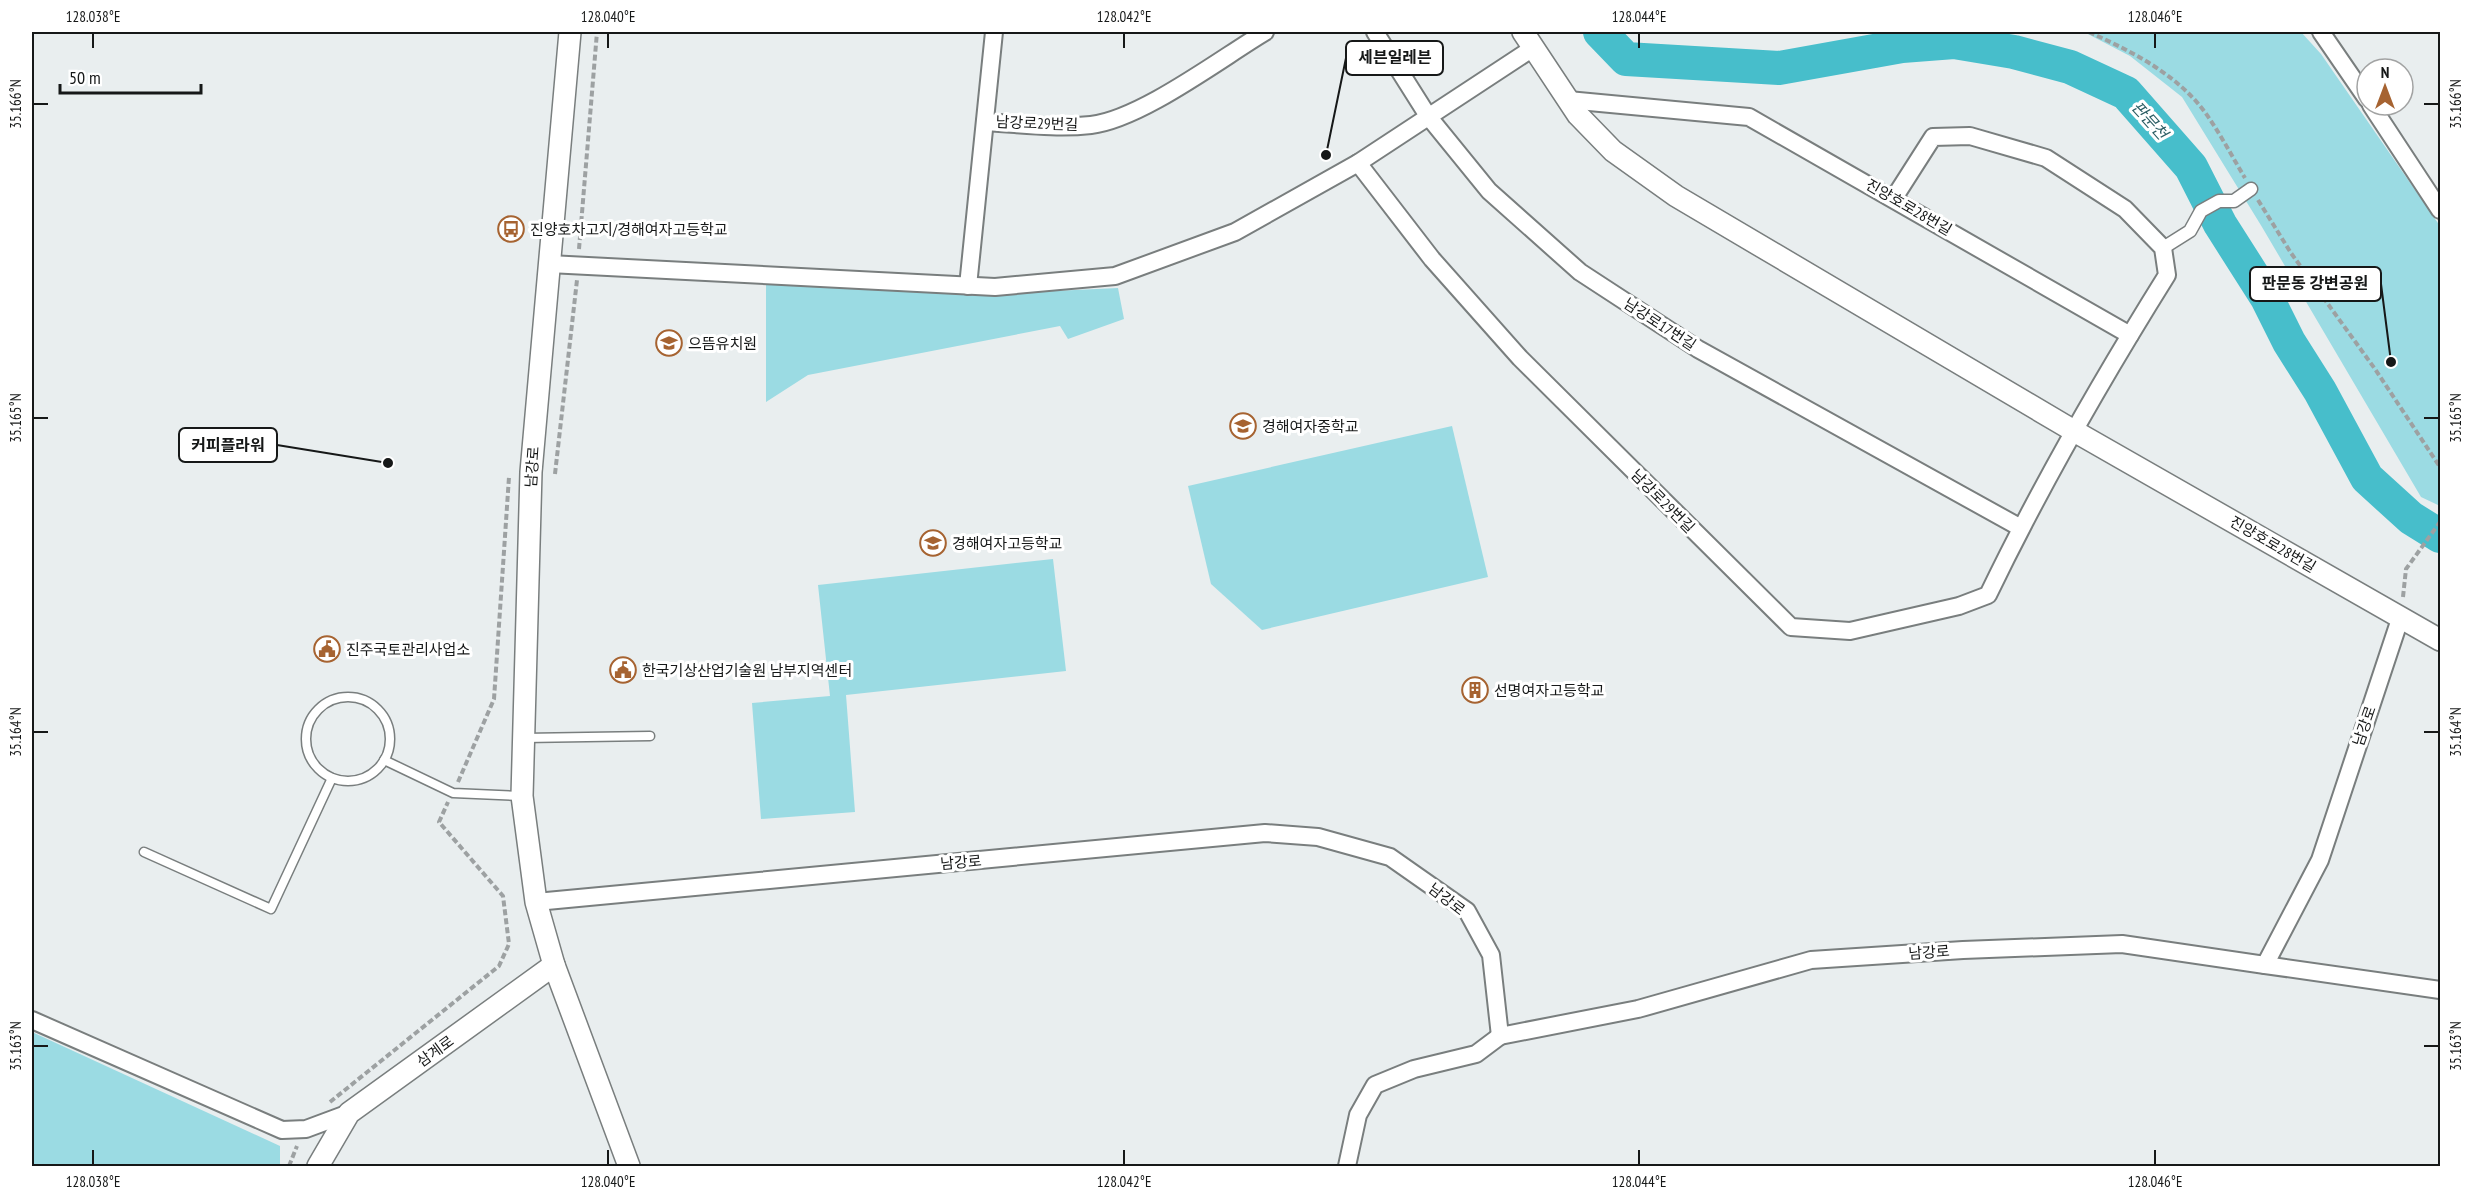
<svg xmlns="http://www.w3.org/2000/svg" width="2472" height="1198" font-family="'PT Sans Narrow','Noto Sans KR',sans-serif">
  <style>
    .green { fill: #9bdbe3 }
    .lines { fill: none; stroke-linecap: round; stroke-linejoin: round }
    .river { stroke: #47becb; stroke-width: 34 }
    .service-casing { stroke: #797e7e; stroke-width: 11 }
    .pedestrian-casing { stroke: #797e7e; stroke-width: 15 }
    .minor-casing { stroke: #797e7e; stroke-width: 20 }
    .tertiary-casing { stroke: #797e7e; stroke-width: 24 }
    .path { stroke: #9da1a2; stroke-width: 4; stroke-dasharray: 6 3; stroke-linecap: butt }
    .service { stroke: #fff; stroke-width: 8 }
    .pedestrian { stroke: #fff; stroke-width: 12 }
    .minor { stroke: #fff; stroke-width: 16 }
    .tertiary { stroke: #fff; stroke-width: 21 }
    .ticks { fill: none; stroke: #161818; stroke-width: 2 }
    .labels { text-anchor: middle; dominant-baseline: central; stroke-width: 6; stroke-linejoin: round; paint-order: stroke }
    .street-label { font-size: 15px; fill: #161818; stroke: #fff }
    .poi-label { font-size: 15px; fill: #161818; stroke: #fff; text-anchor: start }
    .water-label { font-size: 16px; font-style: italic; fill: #2b5d63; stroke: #fff }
    .leader { fill: none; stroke: #161818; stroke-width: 2 }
    .callout-dot { fill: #161818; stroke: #fff; stroke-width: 2 }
    .callout { fill: #fff; stroke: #161818; stroke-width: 2 }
    .callout-label { font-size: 16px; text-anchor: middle; font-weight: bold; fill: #161818 }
    .neatline { fill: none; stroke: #161818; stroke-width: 2 }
    .ticks-label { font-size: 15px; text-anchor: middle; fill: #161818 }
  </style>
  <rect width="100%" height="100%" fill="#e9eeef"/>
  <!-- green -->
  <g class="green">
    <path d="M2084 32H2301L2321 54 2440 226V506L2421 497 2262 227 2182 97 2130 56Z"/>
    <path d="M766 282 967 295 1118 288 1124 319 1068 339 1060 326 808 375 766 402Z"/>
    <path d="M1452 426 1488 577 1262 630 1211 584 1188 486Z"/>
    <path d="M1053 559 1066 671 846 695 855 812 761 819 752 703 830 696 818 585Z"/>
    <path d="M32 1032 280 1146V1166H32Z"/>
  </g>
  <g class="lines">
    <!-- river -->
    <path class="river" d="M1600 32 1626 59 1779 68 1902 46 1954 42 2014 52 2070 67 2126 93 2191 167 2220 224 2267 298 2289 342 2320 391 2367 478 2411 518 2440 536"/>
    <!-- service casing -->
    <g class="service-casing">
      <g id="service">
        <circle cx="348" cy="739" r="42"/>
        <path d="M524 738 650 736"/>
        <path d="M384 760 453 793 522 796"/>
        <path d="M144 852 271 909 332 778"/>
      </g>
    </g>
    <!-- pedestrian casing -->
    <g class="pedestrian-casing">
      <path id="pedestrian" d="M2163 248 2190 231 2201 211 2219 201H2234L2251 189"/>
    </g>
    <!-- minor casing -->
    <g class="minor-casing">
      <g id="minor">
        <path d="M1375 32 1428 116 1489 191 1580 272 1698 349 2021 528"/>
        <path d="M2321 32 2367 99"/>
        <path d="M1568 100 1749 117 2130 335"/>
        <path d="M2371 105 2440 210"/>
        <path d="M985 122C1020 124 1056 129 1091 125 1141 119 1220 59 1265 32"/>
        <path d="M1358 163 1432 259 1520 358 1791 627 1850 631 1959 606 1988 595C2041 485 2102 379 2167 275L2163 248 2125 209 2046 158 1970 136 1933 137 1894 198"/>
        <path d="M549 264 995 287 1115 276 1235 232 1358 163 1533 48"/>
        <path d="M968 286 994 32"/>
        <path d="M536 902 1265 833 1318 837 1390 857 1467 911 1491 955 1500 1036 1638 1009 1811 960 1963 950 2122 944 2265 965 2320 860 2401 616"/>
        <path d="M2265 965 2440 990"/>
        <path d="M32 1020 282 1130 306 1129 349 1113"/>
        <path d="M1347 1166 1358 1115 1375 1085 1414 1069 1476 1054 1500 1036"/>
      </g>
    </g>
    <!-- tertiary casing -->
    <g class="tertiary-casing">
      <g id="tertiary">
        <path d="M1523 32 1578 115 1613 151 1676 196 2074 431 2440 640"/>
        <path d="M554 965 629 1166"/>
        <path d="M318 1166 349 1113 554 965 536 902 522 796 531 472 570 32"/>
      </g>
    </g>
    <!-- path -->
    <g class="path">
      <path d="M2089 32C2133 52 2181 76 2209 118 2222 137 2233 158 2245 178"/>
      <path d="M2258 200 2291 253 2375 369 2440 467"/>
      <path d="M579 249 597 32"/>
      <path d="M555 474 577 280"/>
      <path d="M2403 597 2406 569 2440 522"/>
      <path d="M458 782 494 699 509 477"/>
      <path d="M330 1102 499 966 509 944 503 896 439 822 448 802"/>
      <path d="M289 1166 297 1146"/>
    </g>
    <!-- service -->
    <use href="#service" class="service"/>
    <!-- pedestrian -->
    <use href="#pedestrian" class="pedestrian"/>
    <!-- minor -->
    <use href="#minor" class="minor"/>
    <!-- tertiary -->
    <use href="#tertiary" class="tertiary"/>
  </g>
  <!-- ticks -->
  <path class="ticks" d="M93 33V48M608 33V48M1124 33V48M1639 33V48M2155 33V48M33 104H48M2424 104H2439M33 418H48M2424 418H2439M33 732H48M2424 732H2439M33 1046H48M2424 1046H2439M93 1150V1165M608 1150V1165M1124 1150V1165M1639 1150V1165M2155 1150V1165"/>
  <!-- icons -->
  <defs>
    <g id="bus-ring" transform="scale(1.35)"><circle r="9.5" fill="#fff" stroke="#a66331" stroke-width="1.5"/><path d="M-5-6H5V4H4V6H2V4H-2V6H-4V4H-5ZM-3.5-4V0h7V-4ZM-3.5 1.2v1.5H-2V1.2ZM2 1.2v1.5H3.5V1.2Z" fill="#a66331"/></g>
    <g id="school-ring" transform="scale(1.35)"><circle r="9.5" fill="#fff" stroke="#a66331" stroke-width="1.5"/><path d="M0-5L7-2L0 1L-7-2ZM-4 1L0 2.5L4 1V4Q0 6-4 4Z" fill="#a66331"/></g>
    <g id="civic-ring" transform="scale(1.35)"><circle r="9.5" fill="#fff" stroke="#a66331" stroke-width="1.5"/><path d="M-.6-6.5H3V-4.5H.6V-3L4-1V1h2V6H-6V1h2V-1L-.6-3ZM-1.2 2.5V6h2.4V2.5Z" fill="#a66331"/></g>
    <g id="building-ring" transform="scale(1.35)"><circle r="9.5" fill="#fff" stroke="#a66331" stroke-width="1.5"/><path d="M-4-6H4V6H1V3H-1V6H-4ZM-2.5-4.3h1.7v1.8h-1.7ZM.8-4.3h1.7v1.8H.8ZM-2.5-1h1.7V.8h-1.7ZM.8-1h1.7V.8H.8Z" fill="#a66331"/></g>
  </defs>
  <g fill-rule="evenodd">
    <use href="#bus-ring" x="511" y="229"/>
    <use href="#school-ring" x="669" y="343"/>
    <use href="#school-ring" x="1243" y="426"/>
    <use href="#school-ring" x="933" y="543"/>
    <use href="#civic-ring" x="327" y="649"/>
    <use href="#civic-ring" x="623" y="670"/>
    <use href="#building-ring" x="1475" y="690"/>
  </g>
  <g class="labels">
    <!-- street labels -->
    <g class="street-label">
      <text transform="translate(1037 123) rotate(2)">남강로29번길</text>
      <text transform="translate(1909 207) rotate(30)">진양호로28번길</text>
      <text transform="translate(1660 324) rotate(33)">남강로17번길</text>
      <text transform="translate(532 467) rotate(-86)">남강로</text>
      <text transform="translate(1663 501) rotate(45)">남강로29번길</text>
      <text transform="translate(2273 544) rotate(30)">진양호로28번길</text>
      <text transform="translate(2364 726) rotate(-71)">남강로</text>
      <text transform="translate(961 862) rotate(-5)">남강로</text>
      <text transform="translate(1447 899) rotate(38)">남강로</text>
      <text transform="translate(1929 952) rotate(-4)">남강로</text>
      <text transform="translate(435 1051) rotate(-36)">삼계로</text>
    </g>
    <!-- poi labels -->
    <g class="poi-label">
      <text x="530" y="229">진양호차고지/경해여자고등학교</text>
      <text x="688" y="343">으뜸유치원</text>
      <text x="1262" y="426">경해여자중학교</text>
      <text x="952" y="543">경해여자고등학교</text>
      <text x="346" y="649">진주국토관리사업소</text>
      <text x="642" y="670">한국기상산업기술원 남부지역센터</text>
      <text x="1494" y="690">선명여자고등학교</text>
    </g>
    <!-- water labels -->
    <g class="water-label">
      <text transform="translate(2150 120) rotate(48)">판문천</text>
    </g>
  </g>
  <!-- callouts -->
  <path class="leader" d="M1326 155L1346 58M2391 362L2381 284M388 463L277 445"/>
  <g class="callout-dot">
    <circle cx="1326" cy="155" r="6"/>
    <circle cx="2391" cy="362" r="6"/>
    <circle cx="388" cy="463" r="6"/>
  </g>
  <g class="callout">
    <rect x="1346" y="41" width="97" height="34" rx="6"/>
    <rect x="2250" y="267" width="131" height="34" rx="6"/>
    <rect x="179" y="428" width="98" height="34" rx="6"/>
  </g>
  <g class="callout-label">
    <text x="1395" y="63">세븐일레븐</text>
    <text x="2315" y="289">판문동 강변공원</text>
    <text x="228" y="451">커피플라워</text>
  </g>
  <!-- border -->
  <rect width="2472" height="1198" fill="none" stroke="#ffffff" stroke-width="66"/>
  <!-- north arrow -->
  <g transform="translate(2385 87)"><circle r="28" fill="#ffffff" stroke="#a2a3a3" stroke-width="1.5"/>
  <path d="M0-4.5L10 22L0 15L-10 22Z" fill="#a66331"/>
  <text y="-9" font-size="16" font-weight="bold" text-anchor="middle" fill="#161818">N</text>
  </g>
  <!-- scale -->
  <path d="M60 84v9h141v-9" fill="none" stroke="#161818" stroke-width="3"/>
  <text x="69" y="84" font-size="18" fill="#161818" stroke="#ffffff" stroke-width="4.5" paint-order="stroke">50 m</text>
  <rect x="33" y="33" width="2406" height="1132" class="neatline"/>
  <g class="ticks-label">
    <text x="93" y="22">128.038°E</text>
    <text x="608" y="22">128.040°E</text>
    <text x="1124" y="22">128.042°E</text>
    <text x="1639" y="22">128.044°E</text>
    <text x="2155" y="22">128.046°E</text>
    <text transform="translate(16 104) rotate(-90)" y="5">35.166°N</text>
    <text transform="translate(2456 104) rotate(-90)" y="5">35.166°N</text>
    <text transform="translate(16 418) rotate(-90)" y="5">35.165°N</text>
    <text transform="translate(2456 418) rotate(-90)" y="5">35.165°N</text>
    <text transform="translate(16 732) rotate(-90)" y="5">35.164°N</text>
    <text transform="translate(2456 732) rotate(-90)" y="5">35.164°N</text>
    <text transform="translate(16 1046) rotate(-90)" y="5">35.163°N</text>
    <text transform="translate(2456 1046) rotate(-90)" y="5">35.163°N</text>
    <text x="93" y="1187">128.038°E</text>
    <text x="608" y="1187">128.040°E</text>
    <text x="1124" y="1187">128.042°E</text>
    <text x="1639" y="1187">128.044°E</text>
    <text x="2155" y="1187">128.046°E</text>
  </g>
</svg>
